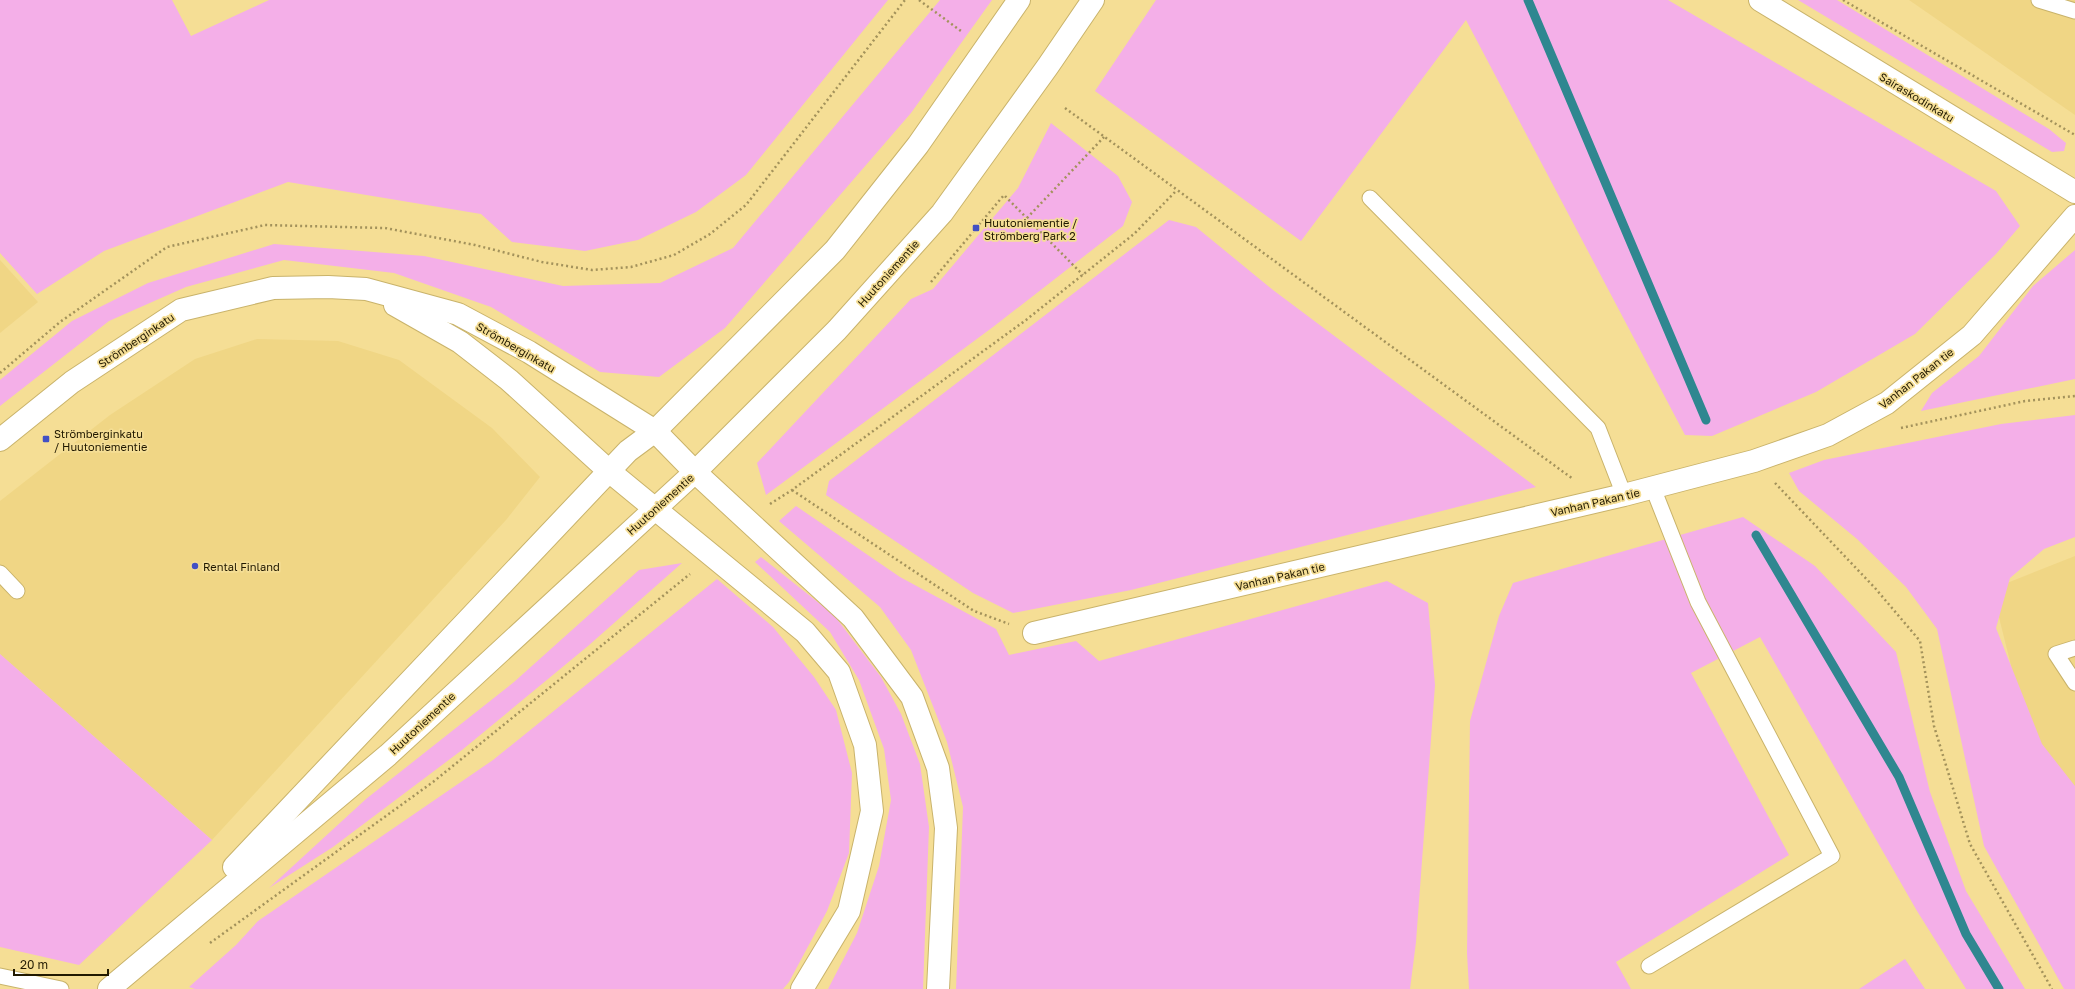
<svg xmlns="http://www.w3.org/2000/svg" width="2075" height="989" font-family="'Golos Text',sans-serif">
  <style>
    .built { fill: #f0d685 }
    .green { fill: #f4afe8 }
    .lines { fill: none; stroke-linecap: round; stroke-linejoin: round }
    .stream { stroke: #2f8790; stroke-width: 9 }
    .service-casing { stroke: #c9b36b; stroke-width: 17 }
    .minor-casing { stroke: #c9b36b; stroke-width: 24 }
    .tertiary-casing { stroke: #c9b36b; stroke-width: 24 }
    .secondary-casing { stroke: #c9b36b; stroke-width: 24 }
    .trunk-casing { stroke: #c9b36b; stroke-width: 24 }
    .path { stroke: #a3925b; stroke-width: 2.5; stroke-dasharray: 2 3; stroke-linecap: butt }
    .service { stroke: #fff; stroke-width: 15 }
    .minor { stroke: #fff; stroke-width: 22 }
    .tertiary { stroke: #fff; stroke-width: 22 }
    .secondary { stroke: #fff; stroke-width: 22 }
    .trunk { stroke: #fff; stroke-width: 22 }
    .poi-dot { fill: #4250c4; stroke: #f5de95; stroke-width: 1.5 }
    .labels { text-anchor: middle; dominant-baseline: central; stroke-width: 3.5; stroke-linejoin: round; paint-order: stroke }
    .street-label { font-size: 11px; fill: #211900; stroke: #f5de95 }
    .poi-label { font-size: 11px; fill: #211900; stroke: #f5de95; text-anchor: start }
  </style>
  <rect width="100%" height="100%" fill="#f5de95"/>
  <!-- built -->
  <g class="built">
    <path d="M1909 0H2075V115Z"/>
    <path d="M0 260 38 302 0 333Z"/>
    <path d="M257 339 338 341 399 360 492 428 540 477 506 520 212 840 0 654V501L110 415 195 359Z"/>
    <path d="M2075 556V874L2052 830 1992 589Z"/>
  </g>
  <!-- green -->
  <g class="green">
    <path d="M0 0H172L191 36 269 0H888L746 175 696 212 638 240 585 251 512 242 481 214 288 182 104 251 37 294 0 253Z"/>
    <path d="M940 0H992L911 113 725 328 659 377 600 372 491 307 394 273 284 260 186 287 109 321 0 406V380L72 321 148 283 274 244 424 256 563 286 660 283 733 248Z"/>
    <path d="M1156 0H1668L1996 191 2020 226 1996 254 1915 334 1816 392 1712 436 1685 435 1466 20 1301 241 1095 91Z"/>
    <path d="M1798 0H1837L2049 129 2066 143 2064 151 2052 152Z"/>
    <path d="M1051 123 1118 176 1132 202 1123 226 993 327 766 495 757 463 911 299 933 289 1018 188Z"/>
    <path d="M1169 220 1196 227 1273 290 1536 487 1131 590 1013 613 973 593 826 495 829 481Z"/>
    <path d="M2075 250V379L1921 411 1932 393 1979 356 2033 286Z"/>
    <path d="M2075 415V537L2044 549 2010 578 1996 628 2042 744 2075 786V989H2064L1984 846 1937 629 1906 587 1857 539 1799 491 1789 473 1824 460 2001 424Z"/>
    <path d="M796 506 900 577 996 629 1009 655 1076 641 1099 661 1387 581 1428 603 1435 685 1416 942 1410 989H956L963 807 947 742 911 650 880 607 779 521Z"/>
    <path d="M1743 517 1815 566 1896 652 1930 792 1966 891 2025 989H1966L1917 911 1760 637 1691 673 1789 855 1616 962 1631 989H1469L1467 953 1470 721 1499 616 1513 583Z"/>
    <path d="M761 557 834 615 881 677 901 714 920 764 929 827 923 989H828L857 933 879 866 891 800 884 749 859 680 830 632 755 562Z"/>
    <path d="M682 563 588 646 462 750 333 847 269 888 366 799 514 682 639 570Z"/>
    <path d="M717 579 773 627 814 677 836 710 852 773 849 853 827 911 789 982 783 989H195L189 987 236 945 258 921 493 760Z"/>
    <path d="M0 654 212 840 79 965 0 947Z"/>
    <path d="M1905 959 1925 989H1859Z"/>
  </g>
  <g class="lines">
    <!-- stream -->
    <g class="stream">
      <path d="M1528 0 1706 420"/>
      <path d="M1756 535 1899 777 1966 934 1999 989"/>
    </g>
    <!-- service casing -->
    <g class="service-casing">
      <g id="service">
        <path d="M2039 0 2075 11"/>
        <path d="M1370 198 1598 428 1624 495"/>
        <path d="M0 573 17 591"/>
        <path d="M2075 648 2056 654 2075 683"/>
        <path d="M1649 966 1832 856 1698 602 1653 488"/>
        <path d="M0 976 61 989"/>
      </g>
    </g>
    <!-- minor casing -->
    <g class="minor-casing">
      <path id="minor" d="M1034 633 1624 495 1754 461 1828 435 1887 403 1972 335 2075 216"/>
    </g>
    <!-- tertiary casing -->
    <g class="tertiary-casing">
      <g id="tertiary">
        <path d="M395 305 460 342 509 380 609 471"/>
        <path d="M0 440 72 382 181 310 273 288 328 287 366 289 458 314 529 352 655 431"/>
      </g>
    </g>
    <!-- secondary casing -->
    <g class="secondary-casing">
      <g id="secondary">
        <path d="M1760 0 2075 192"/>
        <path d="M234 867 628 451 655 431 835 250 918 145 1019 0"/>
        <path d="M109 989 388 755 695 472 837 330 942 213 1048 66 1093 0"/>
      </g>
    </g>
    <!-- trunk casing -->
    <g class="trunk-casing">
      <g id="trunk">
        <path d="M655 431 695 472 853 618 912 697 938 768 946 828 938 989"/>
        <path d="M609 471 805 632 839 672 865 745 872 811 849 911 802 989"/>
      </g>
    </g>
    <!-- path -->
    <g class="path">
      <path d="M919 0 961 31"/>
      <path d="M1843 0 2075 135"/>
      <path d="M1065 108 1573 479"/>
      <path d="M1027 218 1104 137"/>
      <path d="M931 282 1004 195 1083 275"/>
      <path d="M0 373 60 322 167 247 265 225 385 228 475 245 542 262 592 270 631 267 674 255 710 234 746 205 905 0"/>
      <path d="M1901 428 2025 401 2075 396"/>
      <path d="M1775 483 1875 588 1920 641 1934 726 1970 844 2052 989"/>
      <path d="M792 490 974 611 1009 624"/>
      <path d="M770 504 792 490 1026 320 1134 234 1176 191"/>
      <path d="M210 943 433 782 690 574"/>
    </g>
    <!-- service -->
    <use href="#service" class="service"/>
    <!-- minor -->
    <use href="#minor" class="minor"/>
    <!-- tertiary -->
    <use href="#tertiary" class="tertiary"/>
    <!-- secondary -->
    <use href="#secondary" class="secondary"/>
    <!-- trunk -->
    <use href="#trunk" class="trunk"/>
  </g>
  <!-- markers -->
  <g class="poi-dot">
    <rect x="972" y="224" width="8" height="8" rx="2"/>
    <rect x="42" y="435" width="8" height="8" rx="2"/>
    <circle cx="195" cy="566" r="4"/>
  </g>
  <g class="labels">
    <!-- street labels -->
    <g class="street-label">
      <text transform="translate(1917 97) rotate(31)">Sairaskodinkatu</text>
      <text transform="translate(888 273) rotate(-48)">Huutoniementie</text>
      <text transform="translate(136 340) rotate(-34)">Strömberginkatu</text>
      <text transform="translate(516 347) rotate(30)">Strömberginkatu</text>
      <text transform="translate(1916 378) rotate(-38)">Vanhan Pakan tie</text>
      <text transform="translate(1595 502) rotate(-13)">Vanhan Pakan tie</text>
      <text transform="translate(660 504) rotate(-42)">Huutoniementie</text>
      <text transform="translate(1280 576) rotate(-13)">Vanhan Pakan tie</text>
      <text transform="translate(422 723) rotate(-43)">Huutoniementie</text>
    </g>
    <!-- poi labels -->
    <g class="poi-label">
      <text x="984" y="222">Huutoniementie /<tspan x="984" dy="13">Strömberg Park 2</tspan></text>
      <text x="54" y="433">Strömberginkatu<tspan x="54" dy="13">/ Huutoniementie</tspan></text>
      <text x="203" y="566">Rental Finland</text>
    </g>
  </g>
  <!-- scale -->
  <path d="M14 969v6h94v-6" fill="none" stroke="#211900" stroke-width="2"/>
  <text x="20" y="969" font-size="12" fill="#211900" stroke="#f5de95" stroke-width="3" paint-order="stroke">20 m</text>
</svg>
